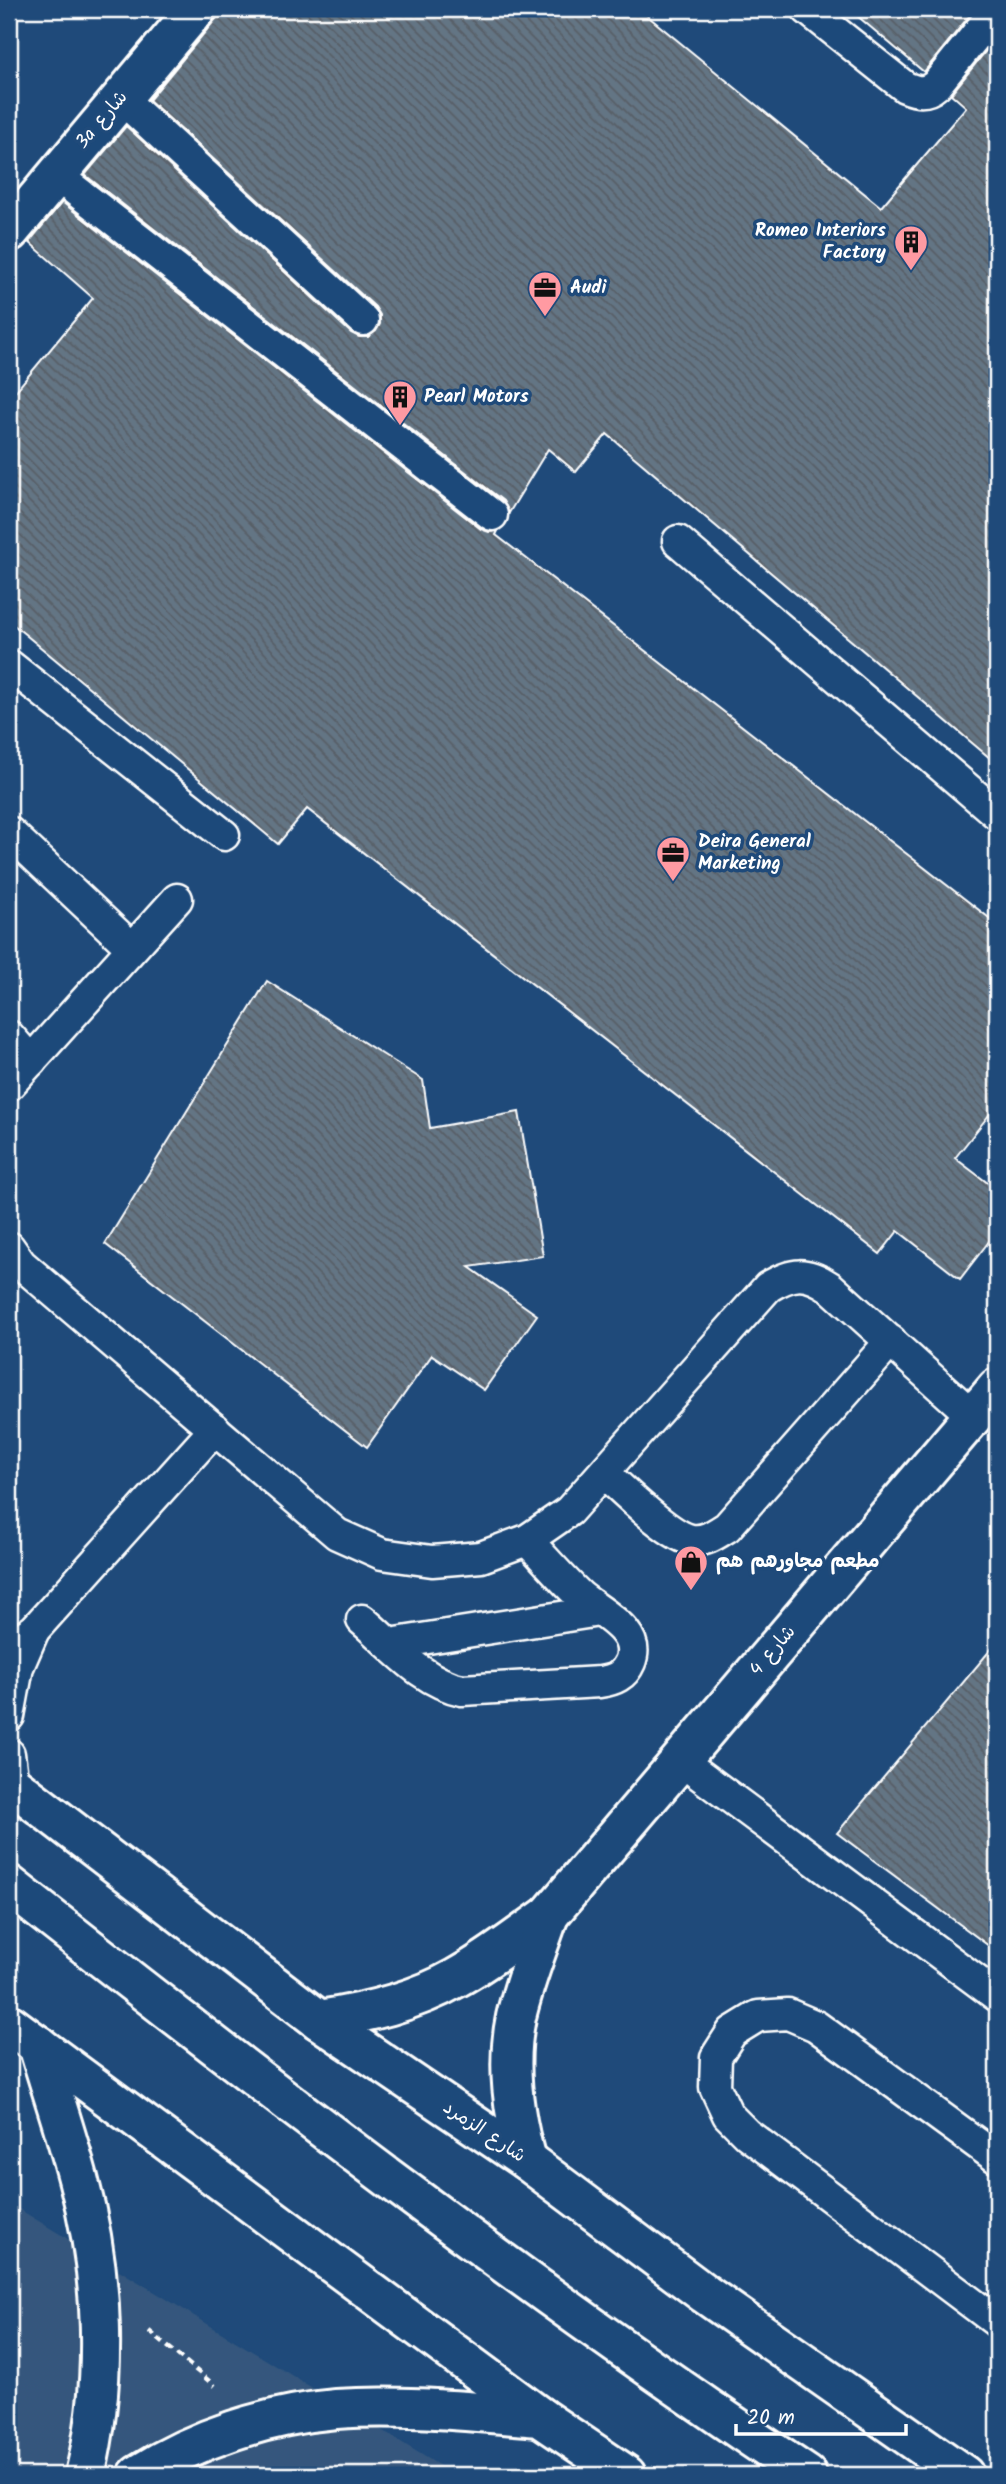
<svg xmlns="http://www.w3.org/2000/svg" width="1006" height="2484" font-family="Kalam,'Playpen Sans Arabic',sans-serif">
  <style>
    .built { fill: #34577d }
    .building { fill: url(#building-back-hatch); stroke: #fff; stroke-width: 2 }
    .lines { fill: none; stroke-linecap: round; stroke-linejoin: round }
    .lane-casing { stroke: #fff; stroke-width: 35 }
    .street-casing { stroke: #fff; stroke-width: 44 }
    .secondary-casing { stroke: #fff; stroke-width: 44 }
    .highway-casing { stroke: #fff; stroke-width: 44 }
    .path { stroke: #fff; stroke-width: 4.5; stroke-dasharray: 7 5; stroke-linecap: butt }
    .lane { stroke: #1f4a7a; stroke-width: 30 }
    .street { stroke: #1f4a7a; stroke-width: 38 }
    .secondary { stroke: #1f4a7a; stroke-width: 38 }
    .highway { stroke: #1f4a7a; stroke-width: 38 }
    .labels { text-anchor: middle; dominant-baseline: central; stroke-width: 7; stroke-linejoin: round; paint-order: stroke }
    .street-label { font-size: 19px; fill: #fff; stroke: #1f4a7a }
    .poi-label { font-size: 19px; font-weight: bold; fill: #fff; stroke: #1f4a7a; text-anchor: start }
  </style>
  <defs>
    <pattern id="building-back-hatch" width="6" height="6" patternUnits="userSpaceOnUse" patternTransform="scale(1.75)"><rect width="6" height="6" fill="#647484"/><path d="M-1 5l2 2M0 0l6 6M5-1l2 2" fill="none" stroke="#575e65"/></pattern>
  </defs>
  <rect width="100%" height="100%" fill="#1f4a7a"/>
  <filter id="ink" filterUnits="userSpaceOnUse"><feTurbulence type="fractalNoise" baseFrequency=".0143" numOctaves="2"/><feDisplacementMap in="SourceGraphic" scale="14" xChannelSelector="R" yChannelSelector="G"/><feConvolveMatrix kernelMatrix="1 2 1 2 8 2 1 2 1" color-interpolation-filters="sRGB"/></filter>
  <g filter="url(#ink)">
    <!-- built -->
    <path class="built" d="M9 2203 455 2475H9Z"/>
    <!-- building -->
    <g class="building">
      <path d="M224 9H639L881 207 966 107 951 94 997 37V764L607 434 576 472 548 449 509 513 503 501 85 175 126 126 351 333 359 337H368L376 331 380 324V315L375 307 149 100Z"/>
      <path d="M849 9H975L924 72Z"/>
      <path d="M62 202 481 529 489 532 498 531 496 535 997 924V1105L955 1158 997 1190V1231L960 1279 898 1231 880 1254 307 809 278 844 9 621V399L93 298 29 242Z"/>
      <path d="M267 981 423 1080 430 1128 519 1112 543 1256 469 1267 537 1315 484 1390 432 1355 367 1447 105 1244Z"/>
      <path d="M997 1642V1952L837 1833Z"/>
    </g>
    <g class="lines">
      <!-- lane casing -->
      <g class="lane-casing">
        <g id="lane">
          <path d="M807 9 905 87C917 92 926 94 936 85L997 9"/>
          <path d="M121 98 363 320"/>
          <path d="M56 175 492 515"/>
          <path d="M678 541 997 814"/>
          <path d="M9 665 224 835"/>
          <path d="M9 832 132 948"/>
          <path d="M9 1036 31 1061"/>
          <path d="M9 1085 177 899"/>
          <path d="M9 1247 21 1264 337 1534 382 1554 432 1561 481 1557 527 1540 569 1511 768 1287C793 1272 806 1271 830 1287L973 1416"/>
          <path d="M604 1473C622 1489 670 1537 692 1540 705 1542 716 1534 727 1527L891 1341"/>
          <path d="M362 1620C393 1646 422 1682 462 1690L600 1682C614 1680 624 1676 630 1662 643 1631 598 1612 579 1595 561 1578 544 1558 527 1540"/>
          <path d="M390 1644 599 1611"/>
          <path d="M9 1646 34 1630 215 1429"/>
          <path d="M9 1716 18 1667 34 1630"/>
          <path d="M9 1754 13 1785"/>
          <path d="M680 1760 997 1996"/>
          <path d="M997 2158 816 2026 788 2014 758 2016 732 2032 716 2057 715 2087 728 2115 747 2134 997 2322"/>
        </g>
      </g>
      <!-- street casing -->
      <g class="street-casing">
        <g id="street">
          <path d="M319 2020C366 2013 414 2002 456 1978 489 1960 519 1936 549 1915L997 1388"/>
          <path d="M38 2045C51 2089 66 2133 78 2178 104 2272 108 2380 85 2475"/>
          <path d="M526 2160C513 2113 506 2065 516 2017 524 1982 538 1948 549 1915"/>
          <path d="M138 2475C196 2438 268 2415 336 2409 404 2404 473 2412 540 2417"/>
        </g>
      </g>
      <!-- secondary casing -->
      <g class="secondary-casing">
        <g id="secondary">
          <path d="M9 232 196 9"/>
          <path d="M9 1782 319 2020 526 2160 705 2294 964 2475"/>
          <path d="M9 2024 540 2417 626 2475"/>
        </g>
      </g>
      <!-- highway casing -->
      <g class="highway-casing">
        <path id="highway" d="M9 1885C269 2090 532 2292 807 2475"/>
      </g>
      <!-- path -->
      <path class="path" d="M149 2331 215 2386"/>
      <!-- lane -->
      <use href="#lane" class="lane"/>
      <!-- street -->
      <use href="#street" class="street"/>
      <!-- secondary -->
      <use href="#secondary" class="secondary"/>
      <!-- highway -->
      <use href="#highway" class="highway"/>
    </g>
  </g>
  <!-- icons -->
  <defs>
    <g id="building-pin" transform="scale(1.75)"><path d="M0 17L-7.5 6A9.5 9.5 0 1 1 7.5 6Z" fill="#ff9aa2" stroke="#1f4a7a"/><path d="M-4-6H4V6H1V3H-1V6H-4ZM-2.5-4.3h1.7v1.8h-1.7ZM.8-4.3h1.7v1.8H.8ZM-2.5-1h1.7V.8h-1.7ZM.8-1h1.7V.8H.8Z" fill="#111"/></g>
    <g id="office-pin" transform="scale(1.75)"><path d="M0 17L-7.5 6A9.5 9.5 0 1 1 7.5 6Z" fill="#ff9aa2" stroke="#1f4a7a"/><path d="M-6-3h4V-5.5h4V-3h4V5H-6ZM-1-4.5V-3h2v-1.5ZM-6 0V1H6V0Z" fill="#111"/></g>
    <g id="shop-pin" transform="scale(1.75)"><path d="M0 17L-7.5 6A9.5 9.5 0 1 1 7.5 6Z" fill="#ff9aa2" stroke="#1f4a7a"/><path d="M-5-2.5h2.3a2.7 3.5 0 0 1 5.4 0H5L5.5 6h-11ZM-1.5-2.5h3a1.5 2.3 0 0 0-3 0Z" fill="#111"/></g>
  </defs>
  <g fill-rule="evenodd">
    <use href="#building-pin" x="911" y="242"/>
    <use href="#office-pin" x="545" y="288"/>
    <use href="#building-pin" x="400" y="397"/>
    <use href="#office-pin" x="673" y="853"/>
    <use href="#shop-pin" x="691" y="1562"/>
  </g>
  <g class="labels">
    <!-- street labels -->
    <g class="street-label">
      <text transform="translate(102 120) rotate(-50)">3a شارع</text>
      <text transform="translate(773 1651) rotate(-50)">شارع 4</text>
      <text transform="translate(484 2132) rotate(34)">شارع الزمرد</text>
    </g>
    <!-- poi labels -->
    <g class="poi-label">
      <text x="886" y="231" text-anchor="end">Romeo Interiors<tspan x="886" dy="22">Factory</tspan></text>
      <text x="570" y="288">Audi</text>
      <text x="424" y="397">Pearl Motors</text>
      <text x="698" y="842">Deira General<tspan x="698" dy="22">Marketing</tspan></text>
      <text x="716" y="1562">مطعم مجاورهم هم</text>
    </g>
  </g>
  <!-- margin -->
  <rect width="1006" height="2484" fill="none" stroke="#1f4a7a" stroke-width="35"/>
  <rect x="18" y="18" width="971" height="2449" fill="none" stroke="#fff" stroke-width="2.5" filter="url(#ink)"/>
  <!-- scale -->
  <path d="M736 2424v10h170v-10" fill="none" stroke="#ffffff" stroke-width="3.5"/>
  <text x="747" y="2424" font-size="21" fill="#ffffff" stroke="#1f4a7a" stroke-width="5" paint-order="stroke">20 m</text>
</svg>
